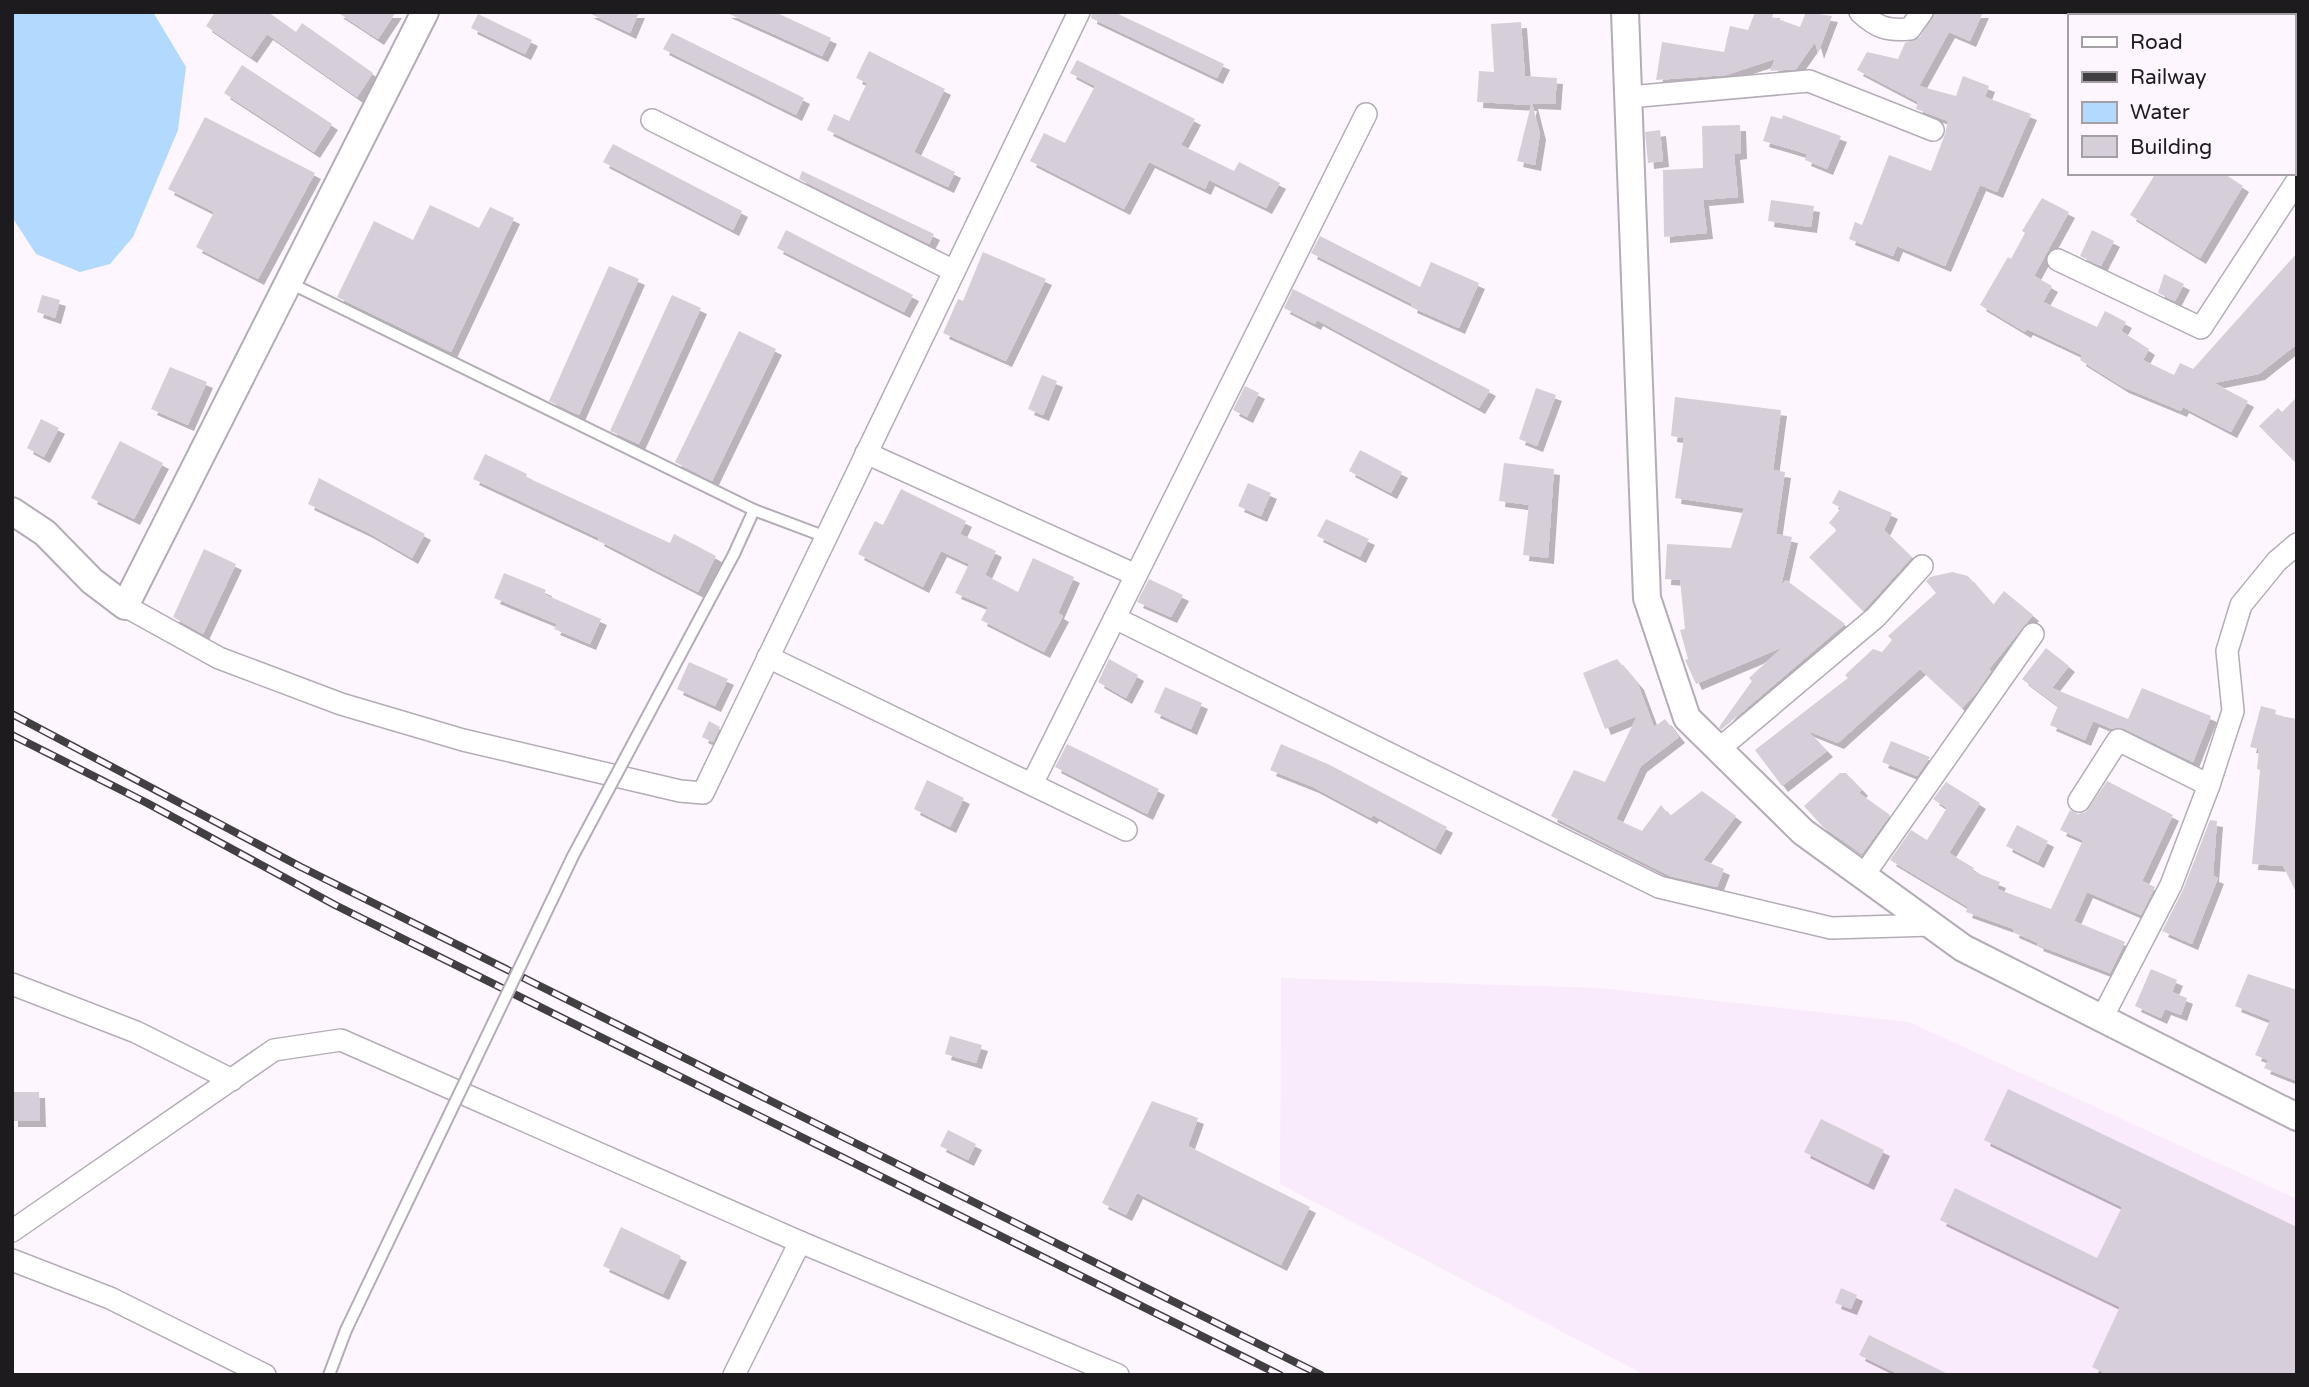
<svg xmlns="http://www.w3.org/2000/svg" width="2309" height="1387" font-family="'Varela Round',sans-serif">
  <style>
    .built { fill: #f9ebfb }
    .water { fill: #b2d9fe }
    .building { fill: #d6cfd9; filter: url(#shadow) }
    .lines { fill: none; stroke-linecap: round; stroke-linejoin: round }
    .service-casing { stroke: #b4acb6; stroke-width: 14 }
    .minor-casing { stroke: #b4acb6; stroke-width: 24 }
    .tertiary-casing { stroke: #b4acb6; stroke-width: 30 }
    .service { stroke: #fff; stroke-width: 10 }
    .minor { stroke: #fff; stroke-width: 21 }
    .tertiary { stroke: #fff; stroke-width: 26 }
    .rail-casing { stroke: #423f43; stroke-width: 8 }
    .rail { stroke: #fdf6fe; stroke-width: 5; stroke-dasharray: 16; stroke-linecap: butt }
    .service-bridge-casing { stroke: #b4acb6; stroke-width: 14; stroke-linecap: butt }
    .service-bridge { stroke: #fff; stroke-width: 10 }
  </style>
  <defs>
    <filter id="shadow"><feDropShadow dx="6" dy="6" stdDeviation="0" flood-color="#0004"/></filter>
  </defs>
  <rect width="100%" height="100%" fill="#fdf6fe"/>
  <!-- built -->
  <path class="built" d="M1281 978 1601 988 1909 1022 2297 1199V1375H1645L1280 1184Z"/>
  <!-- water -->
  <path class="water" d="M12 12H153L186 67 178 130 133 237 110 264 80 272 36 254 12 217Z"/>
  <!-- building -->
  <g class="building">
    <path d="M215 12H268L296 32 302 23 373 73 357 97 267 34 251 57 206 26Z"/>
    <path d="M337 12H396L378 39Z"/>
    <path d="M587 12H639L630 33Z"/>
    <path d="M725 12H775L831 38 822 56Z"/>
    <path d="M1092 12H1114L1224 64 1217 78 1091 18Z"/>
    <path d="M1755 12H1774L1772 17 1800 27 1806 12 1832 16 1818 53 1815 42 1796 69 1770 71 1775 59 1726 75 1656 80 1662 42 1724 52 1730 26 1748 30Z"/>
    <path d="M1935 12H1983L1970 41 1949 32 1919 86 1956 96 1963 76 1989 86 1985 97 2031 114 1997 192 1980 185 1945 266 1897 246 1893 256 1849 239 1855 222 1862 225 1889 155 1931 171 1945 134 1948 121 1916 109 1918 102 1857 70 1867 52 1898 59 1905 43 1920 37Z"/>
    <path d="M478 14 532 40 525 54 471 28Z"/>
    <path d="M1521 22 1525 76 1557 78 1555 104 1532 103 1540 134 1535 165 1517 161 1531 105 1477 102 1479 71 1494 72 1491 24Z"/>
    <path d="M672 33 804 98 796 115 663 49Z"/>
    <path d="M869 51 945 89 914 152 955 172 948 187 827 130 834 114 849 121 867 83 856 78Z"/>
    <path d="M1077 60 1195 119 1181 145 1234 171 1239 162 1280 183 1266 208 1209 180 1205 189 1149 162 1124 209 1030 161 1044 133 1065 143 1095 86 1070 73Z"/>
    <path d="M242 65 332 124 314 152 224 93Z"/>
    <path d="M1783 115 1841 136 1827 169 1805 160 1807 154 1763 141 1771 116 1782 119Z"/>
    <path d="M205 117 315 173 258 279 196 247 214 212 168 189Z"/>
    <path d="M1740 125 1741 153 1734 154 1738 197 1703 200 1707 233 1664 237 1663 170 1703 168 1702 126Z"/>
    <path d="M1660 130 1663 161 1648 163 1645 132Z"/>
    <path d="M613 144 742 211 733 230 603 162Z"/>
    <path d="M802 171 934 234 929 244 799 179Z"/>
    <path d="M2156 173H2223L2243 186 2200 258 2130 215Z"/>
    <path d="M2042 198 2069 212 2034 276 2052 286 2043 302 2097 327 2105 311 2126 322 2121 331 2149 349 2143 360 2174 375 2180 363 2193 369 2297 253V344L2259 374 2214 383 2248 401 2231 432 2183 407 2181 411 2123 387 2080 360 2082 355 2027 329 2025 332 1980 305 2008 257 2011 259 2025 233 2022 231Z"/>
    <path d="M1771 200 1814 206 1811 227 1768 221Z"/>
    <path d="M430 205 479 228 490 207 514 218 451 352 337 297 374 221 413 240Z"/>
    <path d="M786 230 913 295 904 312 777 248Z"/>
    <path d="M2092 230 2114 241 2101 266 2080 256Z"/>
    <path d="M1320 236 1420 287 1431 262 1479 283 1459 328 1411 307 1412 304 1311 253Z"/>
    <path d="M983 252 1046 279 1006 361 943 333 958 299 963 301Z"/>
    <path d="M609 266 639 279 579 415 549 401Z"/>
    <path d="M2164 274 2184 284 2175 301 2158 293Z"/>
    <path d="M1293 289 1490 390 1479 408 1317 320 1315 324 1284 308Z"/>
    <path d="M42 295 60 300 55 318 37 312Z"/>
    <path d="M672 295 701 308 639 444 610 431Z"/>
    <path d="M739 331 776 349 712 481 675 462Z"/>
    <path d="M170 367 207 382 188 425 151 409Z"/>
    <path d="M1042 375 1057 381 1043 415 1028 409Z"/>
    <path d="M1245 386 1259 393 1247 417 1233 410Z"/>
    <path d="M1536 388 1556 395 1537 446 1519 439Z"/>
    <path d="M1675 397 1781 410 1773 470 1785 472 1776 534 1792 537 1781 586 1786 580 1845 624 1721 730 1719 727 1752 681 1749 678 1783 647 1696 684 1685 660 1688 659 1680 630 1685 629 1680 580 1665 579 1667 544 1731 548 1744 508 1675 498 1684 438 1671 436Z"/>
    <path d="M2297 397V464L2259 426 2278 408 2282 412Z"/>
    <path d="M41 419 59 428 44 457 27 448Z"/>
    <path d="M120 441 163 463 134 519 91 498Z"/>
    <path d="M1360 450 1402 472 1391 493 1349 471Z"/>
    <path d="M485 454 527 474 526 477 670 543 674 534 716 556 698 592 598 540 599 538 473 479Z"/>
    <path d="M1504 463 1554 469 1548 558 1523 555 1529 505 1499 501Z"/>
    <path d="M319 478 425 534 412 558 367 532 308 504Z"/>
    <path d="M1248 483 1271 493 1261 516 1238 506Z"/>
    <path d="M901 489 966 521 960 534 996 551 985 575 1018 592 1033 558 1074 577 1058 613 1063 616 1044 652 981 620 988 607 955 593 969 564 941 551 923 587 858 554 875 521 883 525Z"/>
    <path d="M1839 490 1892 513 1884 530 1912 557 1863 611 1809 557 1837 530 1829 523 1841 508 1832 503Z"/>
    <path d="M1326 519 1369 539 1360 557 1317 536Z"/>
    <path d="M204 549 236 564 203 634 173 617Z"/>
    <path d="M1952 572 1968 576 1993 605 2004 591 2033 615 1989 669 1991 671 1976 693 1962 708 1920 669 1838 743 1808 731 1827 751 1782 786 1755 750 1848 678 1845 675 1873 649 1882 652 1892 640 1888 636 1936 593 1926 581 1930 577Z"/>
    <path d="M504 573 546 590 544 594 601 619 590 644 554 629 557 624 494 598Z"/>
    <path d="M1149 579 1183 595 1171 617 1137 602Z"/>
    <path d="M2046 648 2069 666 2052 688 2128 719 2142 688 2211 716 2193 762 2123 728 2112 729 2093 721 2085 740 2050 725 2058 706 2022 679Z"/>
    <path d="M1109 659 1138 675 1126 698 1098 682Z"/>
    <path d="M1617 659 1638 684 1654 727 1665 719 1679 737 1641 766 1616 819 1642 831 1661 805 1670 816 1702 791 1736 816 1703 860 1724 869 1717 887 1670 876 1551 816 1574 770 1605 782 1637 716 1605 729 1583 673Z"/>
    <path d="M689 662 728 679 715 706 677 689Z"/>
    <path d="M1165 687 1202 703 1191 729 1154 712Z"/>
    <path d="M2261 706 2276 710 2275 715 2297 719V894L2283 866 2252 864 2260 770 2257 769 2259 749 2250 747Z"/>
    <path d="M709 721 720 727 713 742 702 737Z"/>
    <path d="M1891 741 1930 757 1917 776 1882 762Z"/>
    <path d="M1067 744 1159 789 1147 814 1055 767Z"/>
    <path d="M1281 744 1330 765 1447 827 1435 849 1373 815 1371 818 1313 787 1270 770Z"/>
    <path d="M1840 773H1846L1862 790 1859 793 1890 815 1862 854 1823 827 1804 806Z"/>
    <path d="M927 780 964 798 950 827 914 809Z"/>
    <path d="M2107 781 2173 815 2142 881 2155 887 2141 915 2087 892 2074 921 2125 942 2110 973 2037 945 2038 943 2013 932 2014 929 1966 912 1968 907 1890 860 1911 830 1927 840 1947 808 1933 799 1946 782 1980 803 1949 853 1974 868 1972 871 2000 882 1997 889 2051 909 2083 840 2060 830 2070 810 2078 814 2086 812Z"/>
    <path d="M2210 820 2217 821 2213 876 2218 878 2192 944 2162 931 2183 890Z"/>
    <path d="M2017 825 2048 841 2038 862 2006 846Z"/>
    <path d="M2151 969 2177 980 2172 992 2187 998 2181 1015 2165 1009 2161 1018 2135 1006Z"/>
    <path d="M2248 974 2297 990V1081L2264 1068 2268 1060 2255 1055 2270 1020 2235 1006Z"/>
    <path d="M950 1036 982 1045 976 1063 945 1054Z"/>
    <path d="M2008 1089 2297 1227V1375H2108L2092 1367 2120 1307 1940 1220 1955 1188 2097 1258 2122 1207 1984 1140Z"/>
    <path d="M12 1092H39L40 1121H12Z"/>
    <path d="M1152 1101 1198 1118 1188 1146 1310 1207 1281 1265 1137 1193 1126 1215 1102 1203Z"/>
    <path d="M1821 1119 1884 1150 1868 1184 1804 1152Z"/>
    <path d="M948 1130 976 1144 968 1160 940 1146Z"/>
    <path d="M621 1227 681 1256 663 1294 603 1266Z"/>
    <path d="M1841 1288 1857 1295 1851 1309 1835 1303Z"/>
    <path d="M1869 1335 1881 1341 1950 1375H1900L1859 1355Z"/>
  </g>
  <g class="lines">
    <!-- service casing -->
    <g class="service-casing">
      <g id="service">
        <path d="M288 282 754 510 734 554"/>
        <path d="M754 510 826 537"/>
        <path d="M329 1375 346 1330"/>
      </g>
    </g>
    <!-- minor casing -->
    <g class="minor-casing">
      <g id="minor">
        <path d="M1860 12C1877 28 1888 31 1910 29L1922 12"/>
        <path d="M1629 97 1809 81 1933 130"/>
        <path d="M652 120 954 271"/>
        <path d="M2058 260 2201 328 2297 181"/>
        <path d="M866 453 1136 575"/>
        <path d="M125 606 219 658 341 704 463 740 680 791 703 793 1079 12"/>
        <path d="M1115 618 1659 887 1831 928 1932 925"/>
        <path d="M768 657 1126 830"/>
        <path d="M1719 749 1876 617 1922 566"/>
        <path d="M1032 784 1366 114"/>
        <path d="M2079 801 2118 740 2209 785"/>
        <path d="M1863 876 2033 634"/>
        <path d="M12 984 136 1032 232 1080"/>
        <path d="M2102 1018 2171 885 2209 785 2233 711 2227 651 2241 605 2277 561 2297 544"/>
        <path d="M12 1231 274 1050 341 1040 800 1242 1118 1375"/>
        <path d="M12 1260 110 1298 265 1375"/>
        <path d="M734 1375 800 1242"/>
      </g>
    </g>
    <!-- tertiary casing -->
    <g class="tertiary-casing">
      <g id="tertiary">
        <path d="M1625 12 1647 598 1687 718 1803 832 1963 948 2297 1117"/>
        <path d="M12 511 45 533 92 581 125 606 425 12"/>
      </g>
    </g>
    <!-- service -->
    <use href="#service" class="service"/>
    <!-- minor -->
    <use href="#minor" class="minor"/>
    <!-- tertiary -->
    <use href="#tertiary" class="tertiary"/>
    <!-- rail casing -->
    <g class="rail-casing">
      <g id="rail">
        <path d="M12 714 301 867 1321 1375"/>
        <path d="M12 735 147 803 335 905 1280 1375"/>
      </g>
    </g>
    <!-- rail -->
    <use href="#rail" class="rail"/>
    <!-- service-bridge casing -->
    <g class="service-bridge-casing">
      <path id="service-bridge" d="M346 1330 573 856 734 554"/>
    </g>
    <!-- service-bridge -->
    <use href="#service-bridge" class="service-bridge"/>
  </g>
  <!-- border -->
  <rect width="2309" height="1387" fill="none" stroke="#1e1b1f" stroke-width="28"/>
  <!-- legend -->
  <rect x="2068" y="14" width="228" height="161" fill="#fdf6fe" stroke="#a49ea5" stroke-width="2"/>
  <rect x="2082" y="37" width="35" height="10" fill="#ffffff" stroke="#a49ea5" stroke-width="2"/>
  <text x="2130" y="49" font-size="21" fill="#1e1b1f">Road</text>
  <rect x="2082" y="72" width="35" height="10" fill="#423f43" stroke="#a49ea5" stroke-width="2"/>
  <text x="2130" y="84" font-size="21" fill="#1e1b1f">Railway</text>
  <rect x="2082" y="102" width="35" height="21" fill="#b2d9fe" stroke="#a49ea5" stroke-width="2"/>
  <text x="2130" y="119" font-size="21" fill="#1e1b1f">Water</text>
  <rect x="2082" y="136" width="35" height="21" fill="#d6cfd9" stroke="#a49ea5" stroke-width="2"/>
  <text x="2130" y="154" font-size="21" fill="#1e1b1f">Building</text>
</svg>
